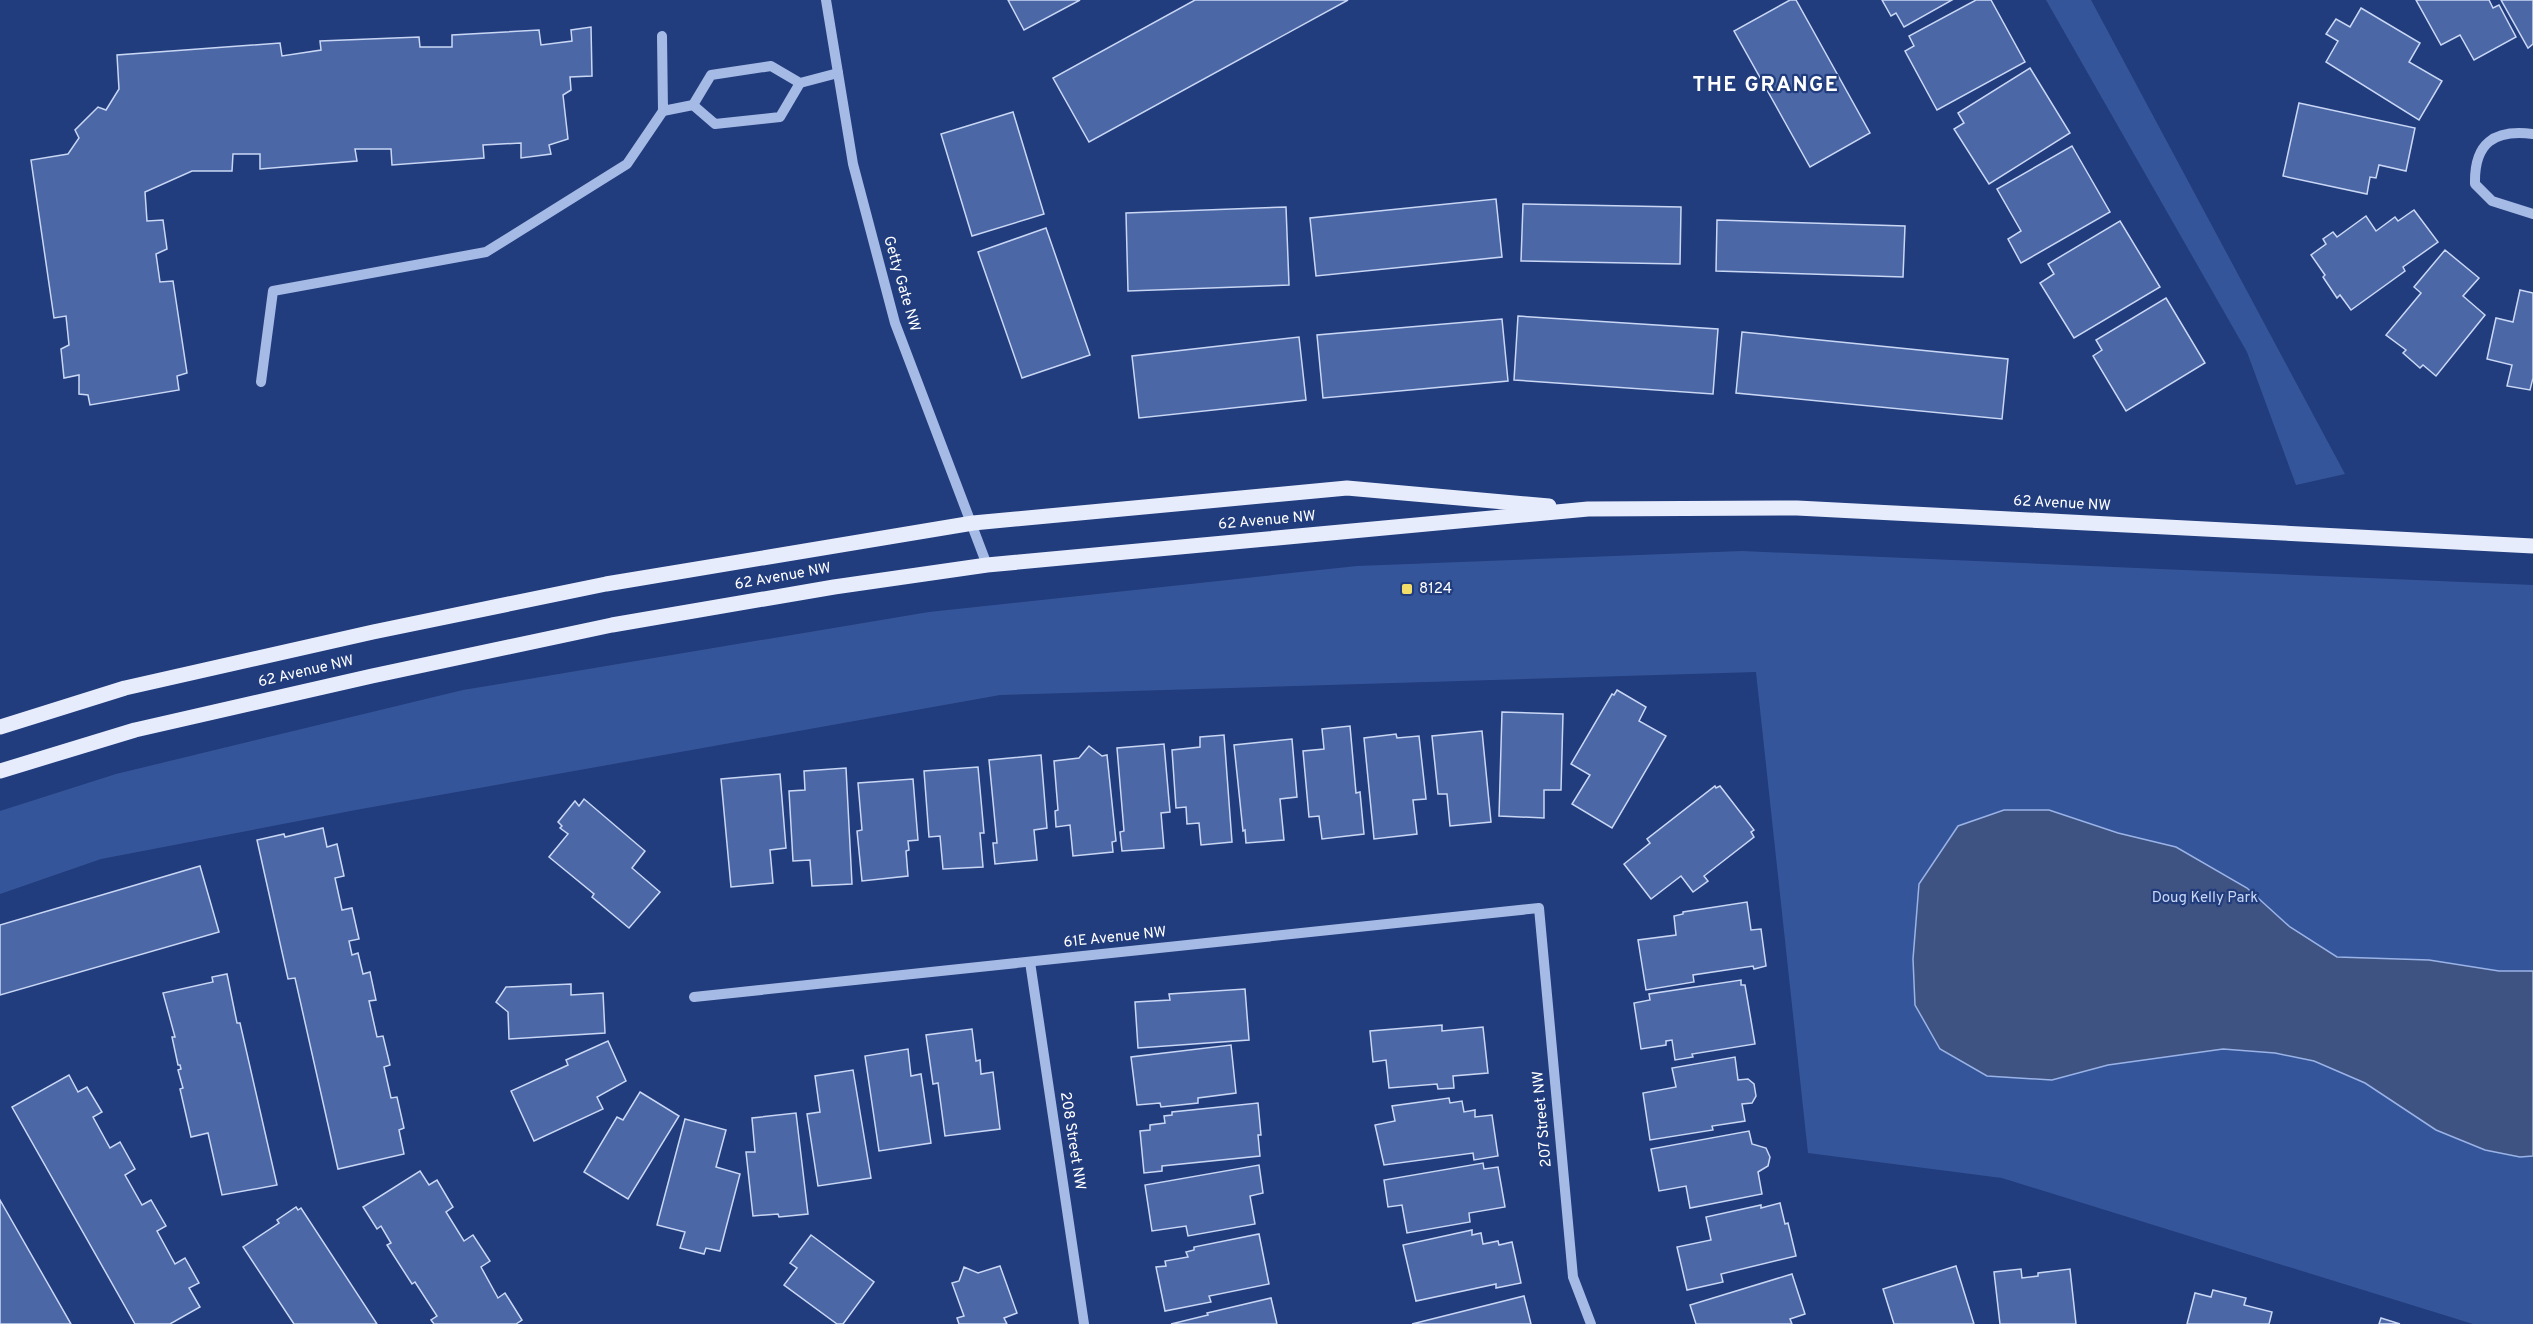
<svg xmlns="http://www.w3.org/2000/svg" width="2533" height="1324" font-family="Overpass,sans-serif">
  <style>
    .green { fill: #35559b }
    .water { fill: #3f5383; stroke: #9ab3e7; stroke-width: 1.5 }
    .building { fill: #4b67a6; stroke: #c9d7f5; stroke-width: 1.5 }
    .lines { fill: none; stroke-linecap: round; stroke-linejoin: round }
    .minor { stroke: #a6bae6; stroke-width: 10 }
    .major { stroke: #e7ecfd; stroke-width: 15 }
    .poi-dot { fill: #f2dd68; stroke: #223d7d; stroke-width: 2 }
    .labels { text-anchor: middle; dominant-baseline: central; stroke-width: 4.5; stroke-linejoin: round; paint-order: stroke }
    .street-label { font-size: 15px; fill: #fff; stroke: #223d7d }
    .poi-label { font-size: 15px; fill: #fff; stroke: #223d7d; text-anchor: start }
    .park-label { font-size: 15px; fill: #c9d7f5; stroke: #223d7d }
    .district-label { font-size: 21px; font-weight: bold; letter-spacing: 1.5px; fill: #fff; stroke: #223d7d }
  </style>
  <rect width="100%" height="100%" fill="#223d7d"/>
  <!-- green -->
  <g class="green">
    <path d="M2046 0H2091L2345 474 2296 485 2247 352Z"/>
    <path d="M1742 551 2533 585V1324H2473L2002 1178 1808 1153 1756 672 1000 695 361 809 101 859 0 894V811L116 774 463 690 929 612 1357 566Z"/>
  </g>
  <!-- water -->
  <path class="water" d="M2004 810H2049L2118 833 2176 847 2247 888 2290 927 2337 957 2429 960 2499 971H2533V1156L2520 1157 2485 1150 2436 1130 2365 1083 2314 1061 2275 1053 2223 1049 2108 1065 2052 1080 1987 1076 1940 1049 1915 1005 1913 959 1919 884 1958 826Z"/>
  <!-- building -->
  <g class="building">
    <path d="M1008 0H1080L1024 30Z"/>
    <path d="M1195 0H1348L1089 142 1053 78Z"/>
    <path d="M1790 0H1796L1870 133 1810 167 1734 31Z"/>
    <path d="M1882 0H1952L1904 27 1896 13 1891 16Z"/>
    <path d="M1976 0H1991L2025 62 1937 110 1905 51 1914 46 1909 36Z"/>
    <path d="M2416 0H2489L2493 8 2499 5 2516 37 2474 60 2460 35 2441 45Z"/>
    <path d="M2501 0H2533V44L2528 48Z"/>
    <path d="M2361 8 2420 43 2409 62 2442 81 2419 120 2326 62 2338 41 2326 34 2336 19 2350 27Z"/>
    <path d="M591 27 592 76 570 77 571 90 563 95 568 139 549 145 551 154 521 158V143L483 145 484 158 392 165 391 149H355L357 161 260 169V154H233L232 171H192L145 192 147 221 163 220 167 249 156 254 160 282 173 281 187 373 177 376 179 390 90 405 88 395 79 394V375L64 378 61 349 69 345 66 316 54 318 31 160 68 154 79 138 75 130 98 107 106 110 119 89 117 55 280 43 282 56 321 50 320 41 419 37 420 47H452V35L539 30 541 45 572 41 571 30Z"/>
    <path d="M2030 68 2070 133 1989 184 1954 129 1964 123 1958 113Z"/>
    <path d="M2299 103 2415 128 2406 171 2379 165 2376 178 2370 177 2367 194 2283 176Z"/>
    <path d="M1013 112 1044 214 972 236 941 134Z"/>
    <path d="M2072 146 2110 212 2021 263 2008 239 2021 231 1997 189Z"/>
    <path d="M1496 199 1502 257 1316 276 1310 218Z"/>
    <path d="M1523 204 1681 207 1680 264 1521 261Z"/>
    <path d="M1286 207 1289 285 1128 291 1126 213Z"/>
    <path d="M2414 210 2438 242 2403 267 2405 271 2351 310 2340 295 2337 298 2323 277 2325 275 2311 255 2326 244 2323 239 2333 232 2337 237 2366 216 2376 231 2395 217 2398 221Z"/>
    <path d="M1717 220 1905 226 1903 277 1716 271Z"/>
    <path d="M2120 221 2160 287 2074 338 2040 283 2054 274 2048 264Z"/>
    <path d="M1046 228 1090 355 1022 378 978 252Z"/>
    <path d="M2445 250 2479 278 2463 296 2485 315 2436 376 2423 365 2420 368 2403 353 2406 350 2386 335 2421 293 2414 287Z"/>
    <path d="M2520 290 2533 293V378L2530 390 2507 386 2512 365 2487 359 2496 318 2513 322Z"/>
    <path d="M2166 298 2205 363 2126 411 2093 356 2102 350 2096 340Z"/>
    <path d="M1518 316 1718 329 1713 394 1514 380Z"/>
    <path d="M1502 319 1508 381 1323 398 1317 335Z"/>
    <path d="M1742 332 2008 359 2002 419 1736 393Z"/>
    <path d="M1299 337 1306 400 1139 418 1132 356Z"/>
    <path d="M1617 690 1646 707 1639 721 1666 736 1612 828 1572 804 1590 775 1571 764 1612 694 1614 695Z"/>
    <path d="M1502 712 1563 714 1561 790H1544V818L1499 816Z"/>
    <path d="M1350 726 1356 793 1360 792 1364 834 1322 839 1319 816 1309 817 1303 751 1324 749 1322 729Z"/>
    <path d="M1482 731 1491 822 1450 826 1447 794H1438L1432 736Z"/>
    <path d="M1396 734 1397 738 1419 736 1426 799 1413 800 1417 834 1374 839 1364 738Z"/>
    <path d="M1224 735 1232 842 1201 845 1199 823 1187 824 1186 807 1176 808 1172 750 1200 747V737Z"/>
    <path d="M1292 739 1297 797 1280 799 1284 840 1246 843 1245 830 1243 831 1234 745Z"/>
    <path d="M1164 744 1170 812 1161 813 1164 848 1122 851 1120 832 1124 831 1117 748Z"/>
    <path d="M1089 746 1102 756 1107 755 1116 841 1112 842 1113 852 1073 856 1070 825 1056 827 1055 811 1058 810 1054 761 1079 758Z"/>
    <path d="M1041 755 1047 828 1034 830 1037 860 995 864 993 843H997L989 760Z"/>
    <path d="M978 767 984 833H980L983 867 943 869 940 836 929 837 924 771Z"/>
    <path d="M846 768 852 884 812 886 810 860 793 861 789 791 805 790 804 771Z"/>
    <path d="M780 774 786 848 770 850 773 883 731 887 721 779Z"/>
    <path d="M913 779 918 840 908 841 909 850 906 851 908 876 862 881 857 831 862 830 858 783Z"/>
    <path d="M1715 786 1716 788 1720 786 1754 830 1751 832 1754 837 1704 876 1708 881 1693 892 1681 876 1651 899 1624 864 1650 843 1647 839Z"/>
    <path d="M584 799 645 851 632 868 660 892 629 928 592 897 594 894 549 857 568 834 560 828 562 826 558 822 575 801 579 806Z"/>
    <path d="M323 828 327 847 337 844 344 876 335 878 342 910 352 908 359 939 349 941 352 955 358 953 363 974 370 972 376 1000 369 1001 377 1037 383 1036 390 1065 384 1067 391 1098 397 1097 404 1128 399 1130 404 1154 338 1169 295 978 288 979 257 840 284 834 285 837Z"/>
    <path d="M200 866 219 932 0 995V925Z"/>
    <path d="M1747 902 1751 930 1761 929 1766 966 1754 969 1753 966 1693 975 1694 982 1646 990 1638 940 1676 935 1674 916 1683 914V912Z"/>
    <path d="M227 974 237 1023H240L277 1185 222 1195 208 1133 191 1137 180 1089 183 1088 178 1070 181 1069 180 1065H178L172 1037H175L163 993 213 982 212 977Z"/>
    <path d="M1741 980V985H1745L1755 1044 1692 1054 1693 1057 1675 1060 1672 1040 1666 1041V1045L1641 1049 1634 1003 1650 1000 1649 994Z"/>
    <path d="M571 984V995L603 993 605 1033 509 1039 508 1012 496 1002 506 987Z"/>
    <path d="M1245 989 1249 1040 1138 1048 1135 1002 1170 1000 1169 994Z"/>
    <path d="M1442 1025V1031L1483 1027 1488 1073 1453 1076 1454 1088 1438 1089 1437 1084 1389 1088 1386 1060 1373 1062 1370 1031Z"/>
    <path d="M972 1029 976 1061 980 1060 981 1074 993 1072 1000 1129 945 1136 938 1083 933 1084 926 1035Z"/>
    <path d="M608 1041 626 1081 597 1097 603 1109 534 1141 511 1091 568 1065 566 1060Z"/>
    <path d="M1231 1045 1236 1093 1198 1098V1103L1161 1107 1160 1103 1137 1105 1131 1057Z"/>
    <path d="M908 1049 911 1076 921 1074 931 1143 879 1151 865 1056Z"/>
    <path d="M1735 1057 1738 1080 1748 1079 1754 1084 1756 1096 1752 1103 1742 1104 1745 1121 1712 1126 1713 1130 1650 1140 1643 1093 1676 1087 1672 1068Z"/>
    <path d="M853 1070 871 1178 818 1186 807 1114 820 1112 815 1076Z"/>
    <path d="M69 1075 78 1092 87 1087 102 1112 93 1117 110 1148 120 1142 135 1169 125 1175 142 1205 151 1200 166 1226 157 1231 175 1264 185 1258 199 1283 189 1288 200 1307 170 1324H135L12 1107Z"/>
    <path d="M640 1092 679 1116 628 1199 584 1172 617 1117 623 1120Z"/>
    <path d="M1449 1098 1450 1103 1462 1101 1464 1112 1475 1110V1117L1492 1115 1498 1156 1474 1160 1473 1153 1384 1165 1375 1125 1395 1121 1392 1106Z"/>
    <path d="M1258 1103 1261 1135H1258L1260 1156 1162 1166V1171L1144 1173 1140 1131 1150 1130V1125L1165 1123 1164 1116 1172 1115V1112Z"/>
    <path d="M796 1113 808 1214 779 1217 778 1214 753 1216 746 1152H755L752 1118Z"/>
    <path d="M685 1119 726 1130 716 1167 740 1174 720 1251 706 1248 704 1254 680 1248 685 1232 657 1225Z"/>
    <path d="M1749 1131 1752 1144 1766 1148 1770 1157 1768 1166 1758 1172 1762 1194 1690 1208 1686 1186 1659 1191 1651 1149Z"/>
    <path d="M1483 1163 1484 1169 1498 1167 1505 1207 1469 1213 1470 1222 1407 1233 1402 1205 1388 1207 1384 1180Z"/>
    <path d="M1259 1165 1263 1193 1250 1196 1255 1224 1188 1236 1186 1226 1152 1231 1145 1185Z"/>
    <path d="M420 1171 429 1185 437 1180 453 1207 446 1212 464 1241 473 1235 490 1261 481 1267 498 1298 505 1293 522 1320 516 1324H434L431 1320 437 1316 415 1282 412 1284 387 1245 391 1243 381 1226 377 1229 363 1207Z"/>
    <path d="M0 1200 71 1324H0Z"/>
    <path d="M1780 1203 1785 1224 1788 1223 1796 1256 1721 1274 1723 1282 1687 1290 1677 1247 1711 1240 1706 1217 1761 1205V1208Z"/>
    <path d="M296 1207 298 1210 301 1208 377 1324H294L243 1247 279 1223 277 1220Z"/>
    <path d="M1472 1230V1235L1481 1233 1483 1244 1498 1241 1499 1245 1512 1242 1521 1283 1496 1288V1284L1416 1301 1403 1245Z"/>
    <path d="M1259 1234 1269 1284 1209 1296 1211 1302 1165 1311 1156 1267 1166 1266 1165 1261 1188 1257 1186 1252 1194 1250V1247Z"/>
    <path d="M811 1235 874 1282 843 1324H837L784 1285 797 1268 790 1263Z"/>
    <path d="M1000 1266 1017 1313 1004 1318 1007 1324H959L957 1318 964 1316 952 1283 959 1281 964 1267 978 1273Z"/>
    <path d="M1956 1266 1974 1324H1894L1883 1289Z"/>
    <path d="M2021 1269 2022 1278 2038 1276V1273L2070 1269 2076 1324H2000L1994 1272Z"/>
    <path d="M1792 1274 1805 1314 1790 1319 1792 1324H1696L1690 1305Z"/>
    <path d="M2213 1290 2246 1298 2244 1305 2272 1312 2269 1324H2187L2195 1293 2211 1297Z"/>
    <path d="M1524 1296 1531 1324H1412Z"/>
    <path d="M1271 1298 1277 1324H1171L1208 1315 1207 1313Z"/>
    <path d="M2381 1318 2400 1324H2379Z"/>
  </g>
  <g class="lines">
    <!-- minor -->
    <g class="minor">
      <path d="M826 0 853 164 895 323 987 565"/>
      <path d="M662 36 663 111 693 105 711 75 771 66 800 83 838 73"/>
      <path d="M693 105 715 124 780 117 800 83"/>
      <path d="M2533 134C2494 129 2474 143 2475 184L2492 201 2533 214"/>
      <path d="M261 382 273 291 486 252 627 164 663 111"/>
      <path d="M1030 962 1084 1324"/>
      <path d="M694 997 1539 908 1573 1277 1591 1324"/>
    </g>
    <!-- major -->
    <g class="major">
      <path d="M0 727 125 688 373 632 606 584 973 523 1347 488 1549 506"/>
      <path d="M0 771 135 730 372 676 612 625 834 587 987 565 1588 509 1797 508 2533 546"/>
    </g>
  </g>
  <!-- markers -->
  <rect class="poi-dot" x="1401" y="583" width="12" height="12" rx="3"/>
  <g class="labels">
    <!-- street labels -->
    <g class="street-label">
      <text transform="translate(901 284) rotate(74)">Getty Gate NW</text>
      <text transform="translate(2062 504) rotate(3)">62 Avenue NW</text>
      <text transform="translate(1267 521) rotate(-5)">62 Avenue NW</text>
      <text transform="translate(783 577) rotate(-10)">62 Avenue NW</text>
      <text transform="translate(306 672) rotate(-13)">62 Avenue NW</text>
      <text transform="translate(1115 938) rotate(-6)">61E Avenue NW</text>
      <text transform="translate(1543 1119) rotate(-95)">207 Street NW</text>
      <text transform="translate(1072 1141) rotate(81)">208 Street NW</text>
    </g>
    <!-- poi labels -->
    <g class="poi-label">
      <text x="1419" y="589">8124</text>
    </g>
    <!-- park labels -->
    <g class="park-label">
      <text x="2205" y="898">Doug Kelly Park</text>
    </g>
    <!-- district labels -->
    <g class="district-label">
      <text x="1766" y="85">THE GRANGE</text>
    </g>
  </g>
</svg>
